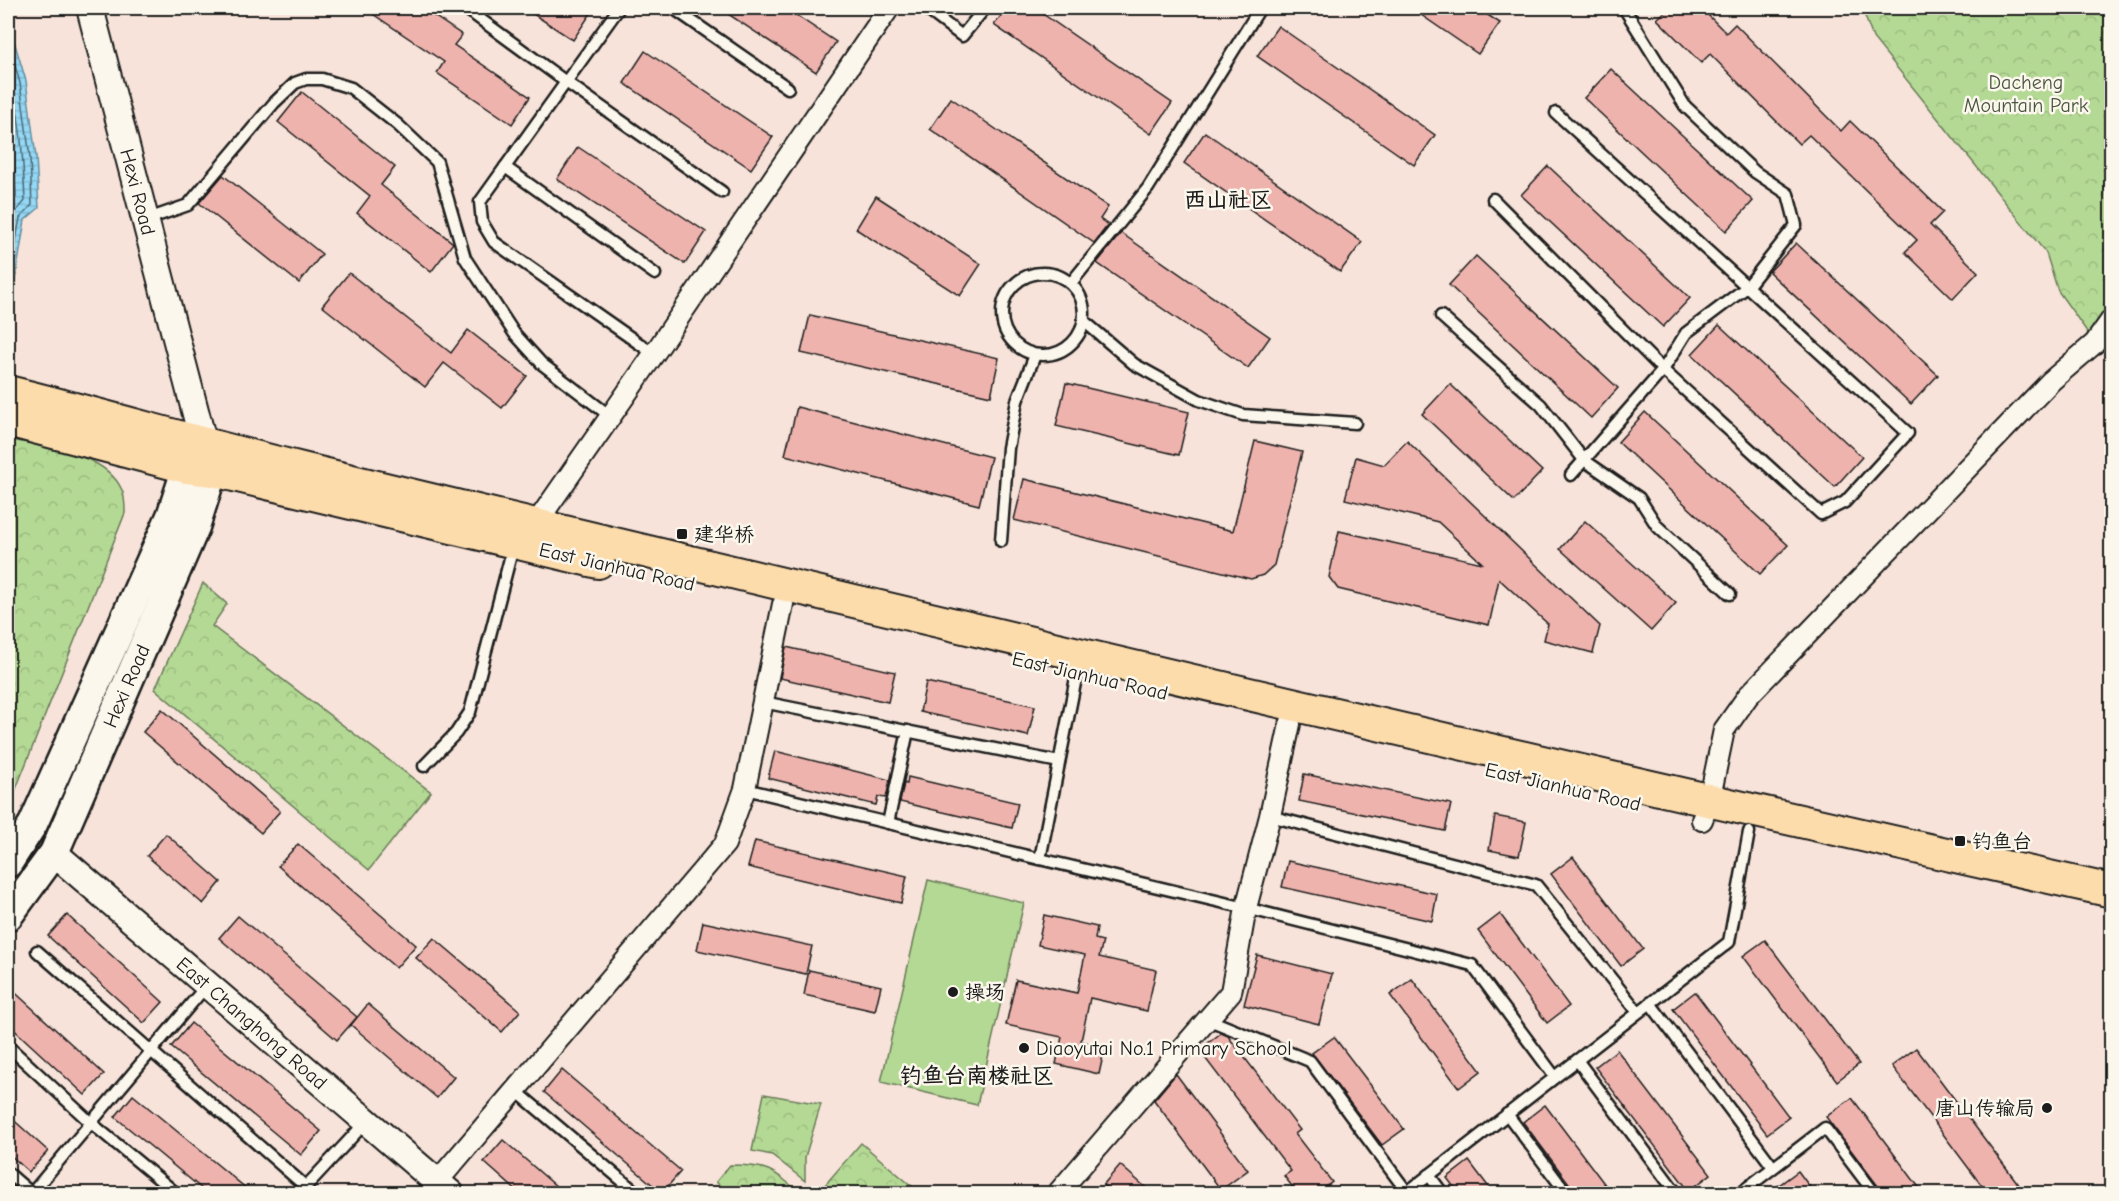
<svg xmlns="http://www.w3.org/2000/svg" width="2119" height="1201" font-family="'Comic Neue','LXGW WenKai TC',sans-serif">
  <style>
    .forest { fill: url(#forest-crowns); stroke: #687a58; stroke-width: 1.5 }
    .pitch { fill: #b4d994; stroke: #687a58; stroke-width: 1.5 }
    .water { fill: url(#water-rules); stroke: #648d9f; stroke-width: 1.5 }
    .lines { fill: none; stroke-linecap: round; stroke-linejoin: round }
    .shore { stroke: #4c6773; stroke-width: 1.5 }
    .building { fill: #efb3ae; stroke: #1c1c1c; stroke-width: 1.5 }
    .service-casing { stroke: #1c1c1c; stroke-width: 15 }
    .minor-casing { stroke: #1c1c1c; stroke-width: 24 }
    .tertiary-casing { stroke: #1c1c1c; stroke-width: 30 }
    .secondary-casing { stroke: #1c1c1c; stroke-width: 33 }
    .primary-casing { stroke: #1c1c1c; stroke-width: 36 }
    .service { stroke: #fbf7ec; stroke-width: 10 }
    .minor { stroke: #fbf7ec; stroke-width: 20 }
    .tertiary { stroke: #fbf7ec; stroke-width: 26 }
    .secondary { stroke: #fbf7ec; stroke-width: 28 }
    .primary { stroke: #fddcac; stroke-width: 32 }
    .poi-dot { fill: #1c1c1c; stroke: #fbf7ec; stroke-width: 2 }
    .labels { text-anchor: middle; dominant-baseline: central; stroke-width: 5; stroke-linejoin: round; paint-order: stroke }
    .park-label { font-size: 20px; fill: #4a5540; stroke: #fbf7ec }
    .street-label { font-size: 20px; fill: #1c1c1c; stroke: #fbf7ec }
    .poi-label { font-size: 20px; fill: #1c1c1c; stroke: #fbf7ec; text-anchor: start }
    .quarter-label { font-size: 22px; font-weight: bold; fill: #1c1c1c; stroke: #fbf7ec }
  </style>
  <defs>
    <pattern id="forest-crowns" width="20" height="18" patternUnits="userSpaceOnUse" patternTransform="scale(1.5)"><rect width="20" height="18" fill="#b4d994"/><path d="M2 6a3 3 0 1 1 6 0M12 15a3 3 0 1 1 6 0" fill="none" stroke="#9aba7f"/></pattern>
    <pattern id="water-rules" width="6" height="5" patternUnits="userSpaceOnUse" patternTransform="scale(1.5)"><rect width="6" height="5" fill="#94d8f6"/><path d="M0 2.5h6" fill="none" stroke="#7fb9d2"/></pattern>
  </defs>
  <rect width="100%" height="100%" fill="#f7e3d9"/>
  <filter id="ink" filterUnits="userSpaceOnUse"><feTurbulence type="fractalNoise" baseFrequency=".0167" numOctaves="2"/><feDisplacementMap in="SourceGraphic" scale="12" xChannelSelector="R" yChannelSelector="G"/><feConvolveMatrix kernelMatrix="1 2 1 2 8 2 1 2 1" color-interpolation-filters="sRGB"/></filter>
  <g filter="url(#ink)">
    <!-- forest -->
    <g class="forest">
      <path d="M1862 8H2111V356L2095 343 2058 291 2046 253 1873 38Z"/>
      <path d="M8 439C43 447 105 452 122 490 125 497 125 506 125 513L8 809Z"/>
      <path d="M203 583 227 604 212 626 431 792 369 870 155 689Z"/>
      <path d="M764 1094 821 1104 805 1157V1181L772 1155 752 1151Z"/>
      <path d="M861 1143 920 1193H823L824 1186Z"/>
      <path d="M730 1165C767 1165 772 1169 800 1193H729L716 1182Z"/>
    </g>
    <!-- pitch -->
    <path class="pitch" d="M928 880 1024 903 977 1105 881 1082Z"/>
    <!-- water -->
    <path class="water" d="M8 21 26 81 36 157 39 208 25 220 8 324Z"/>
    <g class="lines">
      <!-- shore -->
      <g class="shore">
        <path d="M8 42 20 83 30 158 32 205 20 218 8 284"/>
        <path d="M8 68C20 110 23 157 25 201L13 215 8 242"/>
        <path d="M8 114 14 159 16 197 8 206"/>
      </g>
    </g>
    <!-- building -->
    <g class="building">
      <path d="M364 8H422L462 35 454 45 530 97 512 124 437 73 444 62Z"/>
      <path d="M524 8H582L591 13 573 40Z"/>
      <path d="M719 8H785L836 42 816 72Z"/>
      <path d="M1007 8H1034L1172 103 1151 134 994 25Z"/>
      <path d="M1411 8H1477L1500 23 1478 54Z"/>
      <path d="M1669 8H1701L1726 33 1735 24 1841 131 1850 121 1943 212 1930 225 1978 272 1953 299 1905 252 1917 240 1809 135 1799 144 1710 54 1701 63 1657 19Z"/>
      <path d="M1278 26 1435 135 1414 165 1257 56Z"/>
      <path d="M645 51 773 137 751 169 624 83Z"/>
      <path d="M1611 69 1753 201 1726 231 1584 98Z"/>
      <path d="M302 92 395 167 381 185 453 243 431 272 357 213 370 196 278 122Z"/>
      <path d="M951 98 1108 207 1100 219 1108 225 1094 243 930 129Z"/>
      <path d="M1205 132 1362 242 1340 272 1184 163Z"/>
      <path d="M578 147 706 232 685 264 557 179Z"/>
      <path d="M1548 166 1690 298 1663 327 1521 195Z"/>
      <path d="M223 175 322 254 299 283 199 203Z"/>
      <path d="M876 196 981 264 960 296 856 229Z"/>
      <path d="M1121 233 1270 337 1248 368 1097 263Z"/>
      <path d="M1796 243 1938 375 1911 404 1769 272Z"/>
      <path d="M1476 256 1618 388 1591 418 1449 285Z"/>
      <path d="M349 273 451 353 468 330 527 376 502 408 444 363 425 387 322 306Z"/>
      <path d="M810 315 999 358 991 396 801 353Z"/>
      <path d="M1719 325 1862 457 1835 487 1692 354Z"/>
      <path d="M1066 383 1189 412 1179 455 1056 426Z"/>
      <path d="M1450 384 1542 471 1514 501 1422 414Z"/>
      <path d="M797 407 991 457 979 505 785 455Z"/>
      <path d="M1645 412 1788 545 1760 574 1618 442Z"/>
      <path d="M1255 441 1302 452 1274 565 1263 575 1251 579 1014 520 1024 479 1233 531Z"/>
      <path d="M1407 441 1600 626 1593 653 1544 640 1548 624 1499 579 1489 625 1338 589 1329 577 1339 531 1482 563 1438 522 1345 499 1356 457 1384 465Z"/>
      <path d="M1585 521 1676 603 1651 631 1560 549Z"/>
      <path d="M786 647 895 672 888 702 780 678Z"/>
      <path d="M926 682 1035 706 1028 736 920 712Z"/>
      <path d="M162 709 280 811 261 833 143 732Z"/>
      <path d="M775 751 890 780 886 798 878 797 876 805 768 778Z"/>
      <path d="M1304 774 1451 804 1445 831 1299 801Z"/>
      <path d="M908 777 1018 803 1012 828 900 802 904 783 907 784Z"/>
      <path d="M1495 816 1526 822 1519 856 1489 850Z"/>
      <path d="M166 834 221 882 203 904 147 856Z"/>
      <path d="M755 841 907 876 901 903 748 867Z"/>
      <path d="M298 844 416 945 396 968 278 866Z"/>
      <path d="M1573 857 1643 949 1621 966 1551 874Z"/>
      <path d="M1288 861 1437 894 1432 921 1282 887Z"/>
      <path d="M1500 914 1569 1006 1547 1023 1478 931Z"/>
      <path d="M67 915 163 1002 144 1023 48 936Z"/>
      <path d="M1044 915 1097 927 1095 939 1103 941 1099 957 1156 970 1147 1011 1090 998 1081 1041 1105 1047 1099 1074 1056 1064 1062 1037 1006 1025 1016 980 1077 993 1085 955 1038 945Z"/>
      <path d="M238 916 357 1017 337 1040 219 938Z"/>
      <path d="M703 922 812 946 806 974 697 950Z"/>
      <path d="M434 938 520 1011 502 1032 416 958Z"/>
      <path d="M1765 940 1859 1064 1837 1081 1743 956Z"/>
      <path d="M1257 955 1332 974 1319 1024 1244 1005Z"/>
      <path d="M809 970 881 986 875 1011 804 995Z"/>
      <path d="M1412 979 1481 1071 1459 1088 1390 995Z"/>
      <path d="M8 986 104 1074 85 1095 8 1024Z"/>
      <path d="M1695 992 1789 1117 1767 1134 1673 1009Z"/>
      <path d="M368 1004 454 1077 437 1098 351 1025Z"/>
      <path d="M191 1023 321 1131 301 1155 171 1047Z"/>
      <path d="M1221 1033 1228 1036 1300 1130 1295 1134 1332 1182 1317 1194H1298L1284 1176 1291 1171 1199 1050Z"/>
      <path d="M1334 1037 1404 1129 1382 1145 1312 1053Z"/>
      <path d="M1916 1048 2026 1194H1988L1892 1066Z"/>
      <path d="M1617 1050 1711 1174 1689 1191 1595 1067Z"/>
      <path d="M562 1070 681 1171 662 1193 544 1092Z"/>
      <path d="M1176 1074 1248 1170 1221 1190 1154 1100Z"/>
      <path d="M133 1095 253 1194H208L115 1117Z"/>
      <path d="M1852 1098 1924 1194H1884L1826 1117Z"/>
      <path d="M1545 1105 1612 1194H1577L1523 1122Z"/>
      <path d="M8 1115 48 1151 29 1172 8 1153Z"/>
      <path d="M503 1140 565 1194H520L484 1162Z"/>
      <path d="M1469 1161 1494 1194H1459L1447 1178Z"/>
      <path d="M1120 1165 1153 1194H1113L1103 1185Z"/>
      <path d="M1798 1171 1815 1194H1767Z"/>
    </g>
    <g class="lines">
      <!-- service casing -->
      <g class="service-casing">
        <g id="service">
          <path d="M465 8 566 82 722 192"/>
          <path d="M619 8 480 202 482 222 494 242 654 354"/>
          <path d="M673 8 788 88"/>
          <path d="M925 8 962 36 985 8"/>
          <path d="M505 167 655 274"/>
          <path d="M1493 199 1663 370 1821 514 1845 502 1908 433 1556 113"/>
          <path d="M145 220 188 205 274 103 295 83 306 79H322L351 88 398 125 437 162 465 258 514 333 542 364 610 416"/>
          <circle cx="1043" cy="314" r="41"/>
          <path d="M1071 283 1148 188 1260 8"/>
          <path d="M1441 316 1541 405 1584 460 1639 498 1657 526 1730 594"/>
          <path d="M1085 322 1134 364 1199 400 1243 415 1355 423"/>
          <path d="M1571 475 1663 370 1686 333 1747 287 1796 225 1788 194 1755 172 1685 106 1624 8"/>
          <path d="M1001 541 1008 448 1017 401 1035 355"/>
          <path d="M763 702 1059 762"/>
          <path d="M424 766 456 733 470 712 514 543"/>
          <path d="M745 789 1246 908 1472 965 1555 1077"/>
          <path d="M1270 816 1536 885 1638 1012"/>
          <path d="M888 823 908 731"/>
          <path d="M1040 859 1077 673"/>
          <path d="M37 951 305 1186"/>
          <path d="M1650 1003 1773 1167"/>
          <path d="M1207 1019 1310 1061 1407 1192"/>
          <path d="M8 1046 90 1122 177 1194"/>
          <path d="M1577 1060 1677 1194"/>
          <path d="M515 1090 638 1194"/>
          <path d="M1507 1114 1567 1194"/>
          <path d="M8 1173 31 1193"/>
          <path d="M1429 1175 1443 1194"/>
          <path d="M1066 1183 1079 1194"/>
          <path d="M31 1194 207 985"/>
          <path d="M299 1194 366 1122"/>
          <path d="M1405 1194 1729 942 1749 832"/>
          <path d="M1739 1194 1825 1128 1875 1194"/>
        </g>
      </g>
      <!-- minor casing -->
      <g class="minor-casing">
        <g id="minor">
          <path d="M528 531 535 525 654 354 889 8"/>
          <path d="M1702 820 1709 802 1724 730 1748 696 2051 381 2095 343 2112 319"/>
          <path d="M437 1182 725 844 745 789 783 604"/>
          <path d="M1057 1194 1231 992 1246 908 1270 816 1290 724"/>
        </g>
      </g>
      <!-- tertiary casing -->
      <g class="tertiary-casing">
        <g id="tertiary">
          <path id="s1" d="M90 8 204 445"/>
          <path id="s2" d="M54 853 451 1194"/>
        </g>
      </g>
      <!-- secondary casing -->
      <g class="secondary-casing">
        <g id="secondary">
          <path d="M8 863 33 824 171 516 187 467 200 450"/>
          <path id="s3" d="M8 916 54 853 195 527 213 470 205 448"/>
        </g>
      </g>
      <!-- primary casing -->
      <g class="primary-casing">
        <g id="primary">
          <path d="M8 392C106 416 203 445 302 469 904 614 1507 757 2112 891"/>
          <path d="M8 420 187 467 213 470 598 562"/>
        </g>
      </g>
      <!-- service -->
      <use href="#service" class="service"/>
      <!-- minor -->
      <use href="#minor" class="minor"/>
      <!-- tertiary -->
      <use href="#tertiary" class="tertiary"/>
      <!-- secondary -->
      <use href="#secondary" class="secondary"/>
      <!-- primary -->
      <use href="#primary" class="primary"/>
    </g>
  </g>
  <!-- markers -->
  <g class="poi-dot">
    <rect x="676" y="528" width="12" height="12" rx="3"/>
    <rect x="1954" y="835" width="12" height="12" rx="3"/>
    <circle cx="953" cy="992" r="6"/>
    <circle cx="1024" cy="1048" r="6"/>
    <circle cx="2047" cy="1108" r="6"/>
  </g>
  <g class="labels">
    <!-- park labels -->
    <g class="park-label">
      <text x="2026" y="82">Dacheng<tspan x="2026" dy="23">Mountain Park</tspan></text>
    </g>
    <!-- street labels -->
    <g class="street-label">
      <text stroke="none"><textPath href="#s1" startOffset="190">Hexi Road</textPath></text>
      <text transform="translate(617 567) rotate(13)">East Jianhua Road</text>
      <text transform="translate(1090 676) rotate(13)">East Jianhua Road</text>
      <text stroke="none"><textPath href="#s3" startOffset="260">Hexi Road</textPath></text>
      <text transform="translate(1563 787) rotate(13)">East Jianhua Road</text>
      <text stroke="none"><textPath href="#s2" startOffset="261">East Changhong Road</textPath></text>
    </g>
    <!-- poi labels -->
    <g class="poi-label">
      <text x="694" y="534">建华桥</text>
      <text x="1972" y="841">钓鱼台</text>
      <text x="965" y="992">操场</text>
      <text x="1036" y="1048">Diaoyutai No.1 Primary School</text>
      <text x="2035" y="1108" text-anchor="end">唐山传输局</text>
    </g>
    <!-- quarter labels -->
    <g class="quarter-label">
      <text x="1228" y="200">西山社区</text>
      <text x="977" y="1076">钓鱼台南楼社区</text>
    </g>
  </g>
  <!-- margin -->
  <rect width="2119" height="1201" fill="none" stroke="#fbf7ec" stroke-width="30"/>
  <rect x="15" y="15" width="2089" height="1171" fill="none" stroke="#1c1c1c" stroke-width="2" filter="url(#ink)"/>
</svg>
